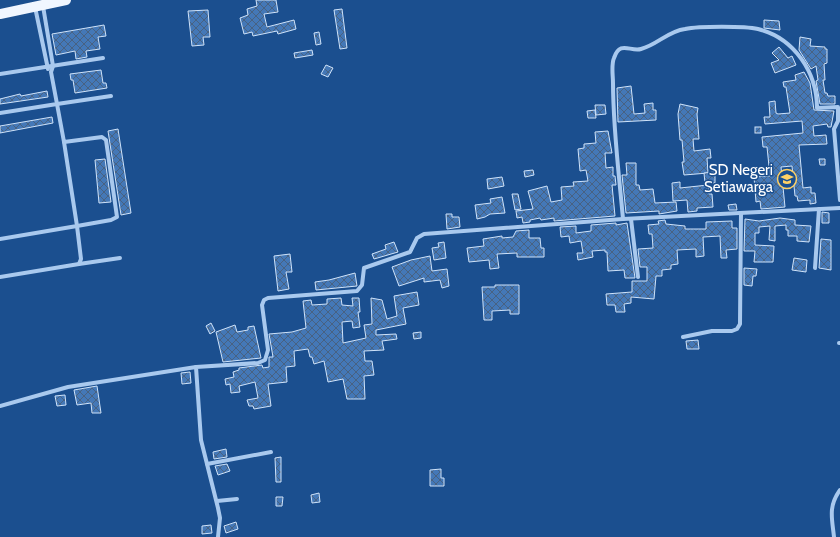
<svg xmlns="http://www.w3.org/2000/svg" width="840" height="537" font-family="Cabin,sans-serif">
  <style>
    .building { fill: url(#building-cross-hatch); stroke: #cfe3fa }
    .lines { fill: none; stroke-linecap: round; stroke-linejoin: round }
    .minor { stroke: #a9c9ee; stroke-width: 4 }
    .primary { stroke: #f0f6ff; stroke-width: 10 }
    .labels { text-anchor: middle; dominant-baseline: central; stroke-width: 3; stroke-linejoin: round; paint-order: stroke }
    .poi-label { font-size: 15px; fill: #fff; stroke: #1b4f8f; text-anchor: end }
  </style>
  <defs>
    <pattern id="building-cross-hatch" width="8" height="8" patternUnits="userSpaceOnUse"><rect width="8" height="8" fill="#4478b7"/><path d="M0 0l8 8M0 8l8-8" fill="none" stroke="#486282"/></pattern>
  </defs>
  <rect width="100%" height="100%" fill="#1b4f8f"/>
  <!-- building -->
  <g class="building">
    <path d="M256 0H276L278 12 264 14 267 27 294 20 296 29 278 34 277 31 253 36 252 32 244 34 240 18 248 15 247 9 257 6Z"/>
    <path d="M342 9 347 48 340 49 334 10Z"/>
    <path d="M208 10 210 37H203L204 45 192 46 188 11Z"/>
    <path d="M764 20 779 21 780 30 764 28Z"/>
    <path d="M104 25 106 36 98 37 100 49 86 51 87 57 76 59 75 51 56 55 52 34Z"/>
    <path d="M319 32 321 44 316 45 314 33Z"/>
    <path d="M800 37 811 39 810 46 825 47V49H827V63L824 64 825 80H823L825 93H827L828 96H835V104H820L816 81 818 80 816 66 811 69 799 50Z"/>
    <path d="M779 47 788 58 792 56 796 65 775 73 771 63 779 60 772 53Z"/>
    <path d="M312 50 313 55 295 58 294 53Z"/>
    <path d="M326 65 333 68 328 77 321 74Z"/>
    <path d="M101 70 103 83H106L107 88 75 93 73 80H71L70 74Z"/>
    <path d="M804 72 810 83 814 110 834 111 831 127H828L827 124 813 126 814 136 826 135 827 144 799 145 803 188 811 187V193H815L816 203 810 204V200L798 201 797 196H795L792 166 781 167 785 207 761 209 760 201 756 202 754 177 770 176 767 147H763L762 137 803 133 802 121 765 124 764 117H770L769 102 775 101 776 113 778 114 790 113 786 87H784L783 82 796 80 795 75Z"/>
    <path d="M631 86 634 114 645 113 644 104 653 103V110H656V120L618 122 617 88Z"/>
    <path d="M47 91 48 97 0 104V99L20 94 21 96Z"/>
    <path d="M680 104 698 108 697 114 699 139H693L694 151 710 149 711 158H707L708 173 684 175 682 162H684L682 140H680L678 114Z"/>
    <path d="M595 105H605L606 114 596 115Z"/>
    <path d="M595 110 596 118H588L587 111Z"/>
    <path d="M52 117 53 123 0 133V126Z"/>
    <rect x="755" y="127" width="6" height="6"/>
    <path d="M118 129 131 213 121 215 108 131Z"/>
    <path d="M608 131 612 153H605L606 168 613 167V176H615L616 185H612L615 216 554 221V218L541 220 540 218 530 220V222L523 223 522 217 517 218 516 211 533 209 528 191 547 186 551 202 562 200 561 187 574 186 573 182 588 181 586 170 580 171 578 149 584 148V144L596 143 595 132Z"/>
    <path d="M105 159 111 202 99 203 95 160Z"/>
    <path d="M819 159H825V165H820Z"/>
    <path d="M626 163H636V185H639L640 190 653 189 655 203 676 202 677 211 659 214V211L626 213 622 175H627Z"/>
    <path d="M533 170 534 175 525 177 524 171Z"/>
    <path d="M715 172V183H705L704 173Z"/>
    <path d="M502 177 504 186 488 189 487 179Z"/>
    <path d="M680 182V188L708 185 709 194H712L713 207 697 208V211L688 212 687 200 673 201 672 183Z"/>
    <path d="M512 194H518L521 209 515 210Z"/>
    <path d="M502 197 505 213 490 214 485 217 477 219 475 205 491 203 490 199Z"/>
    <path d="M736 204 737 210H729L728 205Z"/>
    <path d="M822 212 829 213V223H822Z"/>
    <path d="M446 214H452V217H459L460 227 447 229Z"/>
    <path d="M780 218 795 220V225L811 226 809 242 797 241V236H788V230H786V225L775 226V241L769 240 770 226 759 227V233H755V245L774 246 773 262H754L755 251H744L745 219 759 221Z"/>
    <path d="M665 220 666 224 685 226V229H706V222L732 221V228H737V249L726 250 727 258H721L720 236 703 237 704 256 696 257V249L677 250 678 264 671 265V269L662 270V276H656L654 299 631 297V303L624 304 625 312H616L615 305H607L606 294 632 292V281H647V267H640L638 249 653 248 652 234H649L648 225 659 224 658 221Z"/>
    <path d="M616 223V225L627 223 635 278H625L624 270 608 271 607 252H605V250L592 251 593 257 578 260 577 253H583L581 241 570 243 569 236 561 237 560 227 576 226V233L591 231V225Z"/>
    <path d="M529 230V238H540L541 248H544V257H517V253L497 254 499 268 490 269 489 260 469 262 467 248 484 246 483 239 502 236V238L513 237 516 231Z"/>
    <path d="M821 239 831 240V270L819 268Z"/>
    <path d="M394 242 398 252 374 259 372 254 386 249 385 245Z"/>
    <path d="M444 242 446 258 434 260 432 248 439 247 438 243Z"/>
    <path d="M290 254 292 272H286L289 289 278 291 274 256Z"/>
    <path d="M430 256 432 271 447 269 449 286 442 288 440 280 424 282V278L399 286 392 267 411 260Z"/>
    <path d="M794 258 807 260 806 272 792 270Z"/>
    <path d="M744 268 757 269 756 276H753L752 286 744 285Z"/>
    <path d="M355 273 357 286 316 290 315 282 329 280Z"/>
    <path d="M495 285H519V314H510V310L492 311V320H484L482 287H495Z"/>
    <path d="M417 292 419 305 403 308 406 324 376 330V335L396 334 397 339 382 341 384 350 364 351 365 361H372L374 375 364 376 365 399H347L343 379 328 382 324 361 314 364 312 357H310L308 349 294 351 295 366 286 367 287 382 268 384 271 406 254 409 253 406H249L247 400 258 398 255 382 239 386 240 392 231 393 230 384 226 385 225 379 234 377 233 372 239 370V368L262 365 263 368 269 367V357H273L269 334 292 332 306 328 303 301 311 300 312 305 327 304V299L341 298 342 305 353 306 352 298H359L360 312H358L360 327 353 328 352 321 342 322 343 343 366 338 364 325 372 324 371 298 382 300 387 319 397 316 394 296Z"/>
    <path d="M211 323 215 331 210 334 206 326Z"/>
    <path d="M235 325 237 332 248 330V327L254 326 261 358 223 362 216 332Z"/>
    <path d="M421 332V338L414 339 413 333Z"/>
    <path d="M698 340 699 349H687L686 341Z"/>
    <path d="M190 372 191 383 182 384 181 373Z"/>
    <path d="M97 386 101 413H92L91 403 77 405 74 390Z"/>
    <path d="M65 395 66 405 57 406 55 396Z"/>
    <path d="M226 449 227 457 214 459 213 452Z"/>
    <path d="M281 457V482H276L275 458Z"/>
    <path d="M227 464 230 471 218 475 215 466Z"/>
    <path d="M441 469V478H444V486H430V470Z"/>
    <path d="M319 493 320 502 312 503 311 495Z"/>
    <path d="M276 497H283L282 506H276Z"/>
    <path d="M236 522 238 529 226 533 224 526Z"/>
    <path d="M211 525 212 533 202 534V526Z"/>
  </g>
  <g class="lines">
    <!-- minor -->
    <g class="minor">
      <path d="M35 7 48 69"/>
      <path d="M0 74 103 58"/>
      <path d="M0 113 57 104 51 72 53 66 43 6"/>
      <path d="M623 219C619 174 613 128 613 83 613 75 611 65 614 58 620 40 630 52 641 49 657 45 668 31 685 29 699 26 745 26 758 29 794 38 817 72 817 108L838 107V121L834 129 840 200"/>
      <path d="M631 219 638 277"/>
      <path d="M0 239 77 226 64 142"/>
      <path d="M79 264 120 258"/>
      <path d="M815 268 819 209"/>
      <path d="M0 277 79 264 81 259 77 226 111 220 117 217 106 140 102 137 64 142 57 104 111 96"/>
      <path d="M683 337 712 331H732L737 329 740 324 741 213"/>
      <path d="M839 343H840"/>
      <path d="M0 406 68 387 196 367"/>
      <path d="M207 464 271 452"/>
      <path d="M217 501 237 499"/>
      <path d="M218 537 220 518 218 508 201 440 196 367 258 363 265 360 268 350 262 305 264 300 268 298 357 291 362 285 364 268 410 252 417 238 424 234 623 219 840 208"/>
      <path d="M834 537C832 518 828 507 840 490"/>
    </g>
    <!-- primary -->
    <path class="primary" d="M0 14 66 0"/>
  </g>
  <!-- icons -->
  <defs>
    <g id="school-ring" transform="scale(1)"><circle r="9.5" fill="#1b4f8f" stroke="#ffd166" stroke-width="1.5"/><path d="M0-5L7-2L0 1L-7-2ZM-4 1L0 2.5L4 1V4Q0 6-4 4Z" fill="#ffd166"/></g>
  </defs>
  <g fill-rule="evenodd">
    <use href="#school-ring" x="787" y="179"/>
  </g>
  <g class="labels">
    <!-- poi labels -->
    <g class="poi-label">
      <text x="773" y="170">SD Negeri<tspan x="773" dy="17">Setiawarga</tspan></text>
    </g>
  </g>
</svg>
